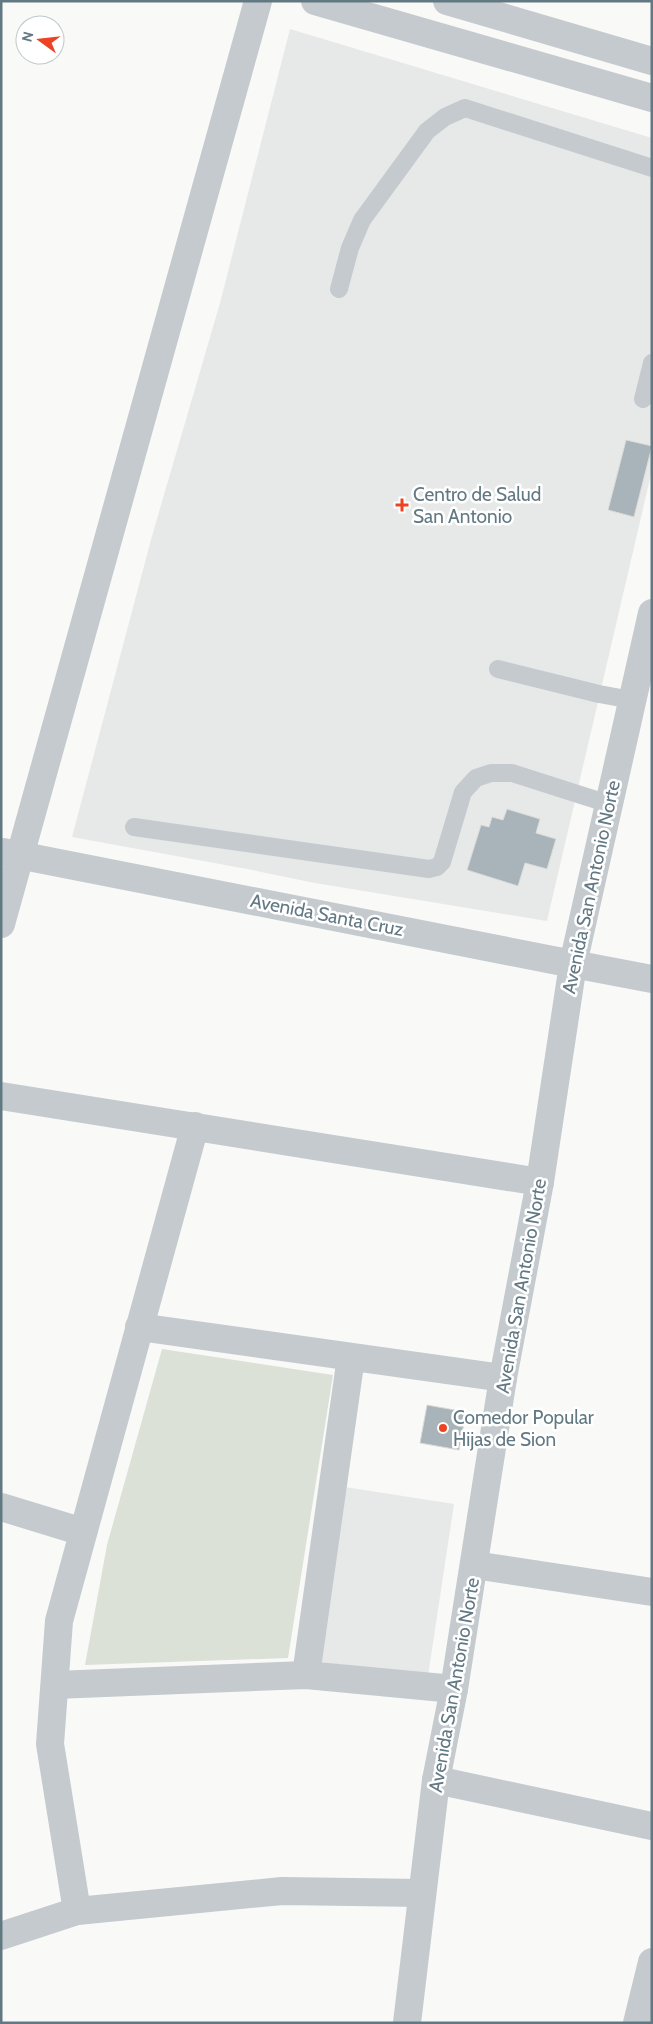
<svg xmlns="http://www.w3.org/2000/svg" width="653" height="2024" font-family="Cabin,sans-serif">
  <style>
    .built { fill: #e7e9e8 }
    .green { fill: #dbe1d7 }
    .building { fill: #a8b4b9; stroke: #dbdbd9 }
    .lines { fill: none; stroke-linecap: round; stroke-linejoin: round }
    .service { stroke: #c4cacd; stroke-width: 18 }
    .minor { stroke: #c4cacd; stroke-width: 28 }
    .tertiary { stroke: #c4cacd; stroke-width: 28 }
    .poi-dot { fill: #ed4323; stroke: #fff; stroke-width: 2 }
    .labels { text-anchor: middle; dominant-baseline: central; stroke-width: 5; stroke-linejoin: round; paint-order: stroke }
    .poi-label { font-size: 19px; fill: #627883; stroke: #fff; text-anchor: start }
    .street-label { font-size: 19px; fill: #627883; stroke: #fff }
  </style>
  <rect width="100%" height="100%" fill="#f9f9f7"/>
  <!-- built -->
  <g class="built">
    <path d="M290 29 652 138V470L547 921 315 883 247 869 72 837 152 536 220 303Z"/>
    <path d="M345 1487 454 1504 428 1676 320 1662Z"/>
  </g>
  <!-- green -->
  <path class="green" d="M162 1349 333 1375 288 1658 85 1665 107 1545Z"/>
  <!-- building -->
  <g class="building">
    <path d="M626 440 652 446 634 517 608 510Z"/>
    <path d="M507 809 540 819 536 833 556 839 547 869 525 863 518 886 467 870 481 825 489 827 492 817 503 820Z"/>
    <path d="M427 1405 466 1412 459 1450 420 1443Z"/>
  </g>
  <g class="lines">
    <!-- service -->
    <g class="service">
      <path d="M339 289 350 248 362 220 427 131 445 117 465 108 652 168"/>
      <path d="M643 399 652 363"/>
      <path d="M498 669 599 694 632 700"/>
      <path d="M134 827 429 869 437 867 442 862 463 792 476 778 491 773H512L609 804"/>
    </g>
    <!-- minor -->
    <g class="minor">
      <path d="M3 852 573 964"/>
      <path d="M1 924 258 1"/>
      <path d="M1 1096 540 1182"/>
      <path d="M139 1327 503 1378"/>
      <path d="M1 1507 83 1532"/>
      <path d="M474 1565 652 1592"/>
      <path d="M306 1675 351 1357"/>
      <path d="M55 1685 306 1675 454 1689"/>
      <path d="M436 1780 652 1826"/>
      <path d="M77 1911 50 1744 59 1621 195 1126"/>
      <path d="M1 1936 77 1911 282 1891 422 1893"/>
      <path d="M637 2023 652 1962"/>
    </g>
    <!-- tertiary -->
    <g class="tertiary">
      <path d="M315 1 652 98"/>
      <path d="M447 1 652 61"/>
      <path d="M573 964 652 979"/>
      <path d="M407 2023 436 1780 454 1689 503 1378 540 1182 573 964 652 613"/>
    </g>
  </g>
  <!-- markers -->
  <g class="poi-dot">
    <path d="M399.5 497.5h5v5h5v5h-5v5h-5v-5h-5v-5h5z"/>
    <circle cx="443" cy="1428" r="5"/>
  </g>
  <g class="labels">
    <!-- poi labels -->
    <g class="poi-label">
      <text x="413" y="494">Centro de Salud<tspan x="413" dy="22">San Antonio</tspan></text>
      <text x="453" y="1417">Comedor Popular<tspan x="453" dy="22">Hijas de Sion</tspan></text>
    </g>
    <!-- street labels -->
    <g class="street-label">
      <text transform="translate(591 887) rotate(-78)">Avenida San Antonio Norte</text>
      <text transform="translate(327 915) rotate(11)">Avenida Santa Cruz</text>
      <text transform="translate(521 1286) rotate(-80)">Avenida San Antonio Norte</text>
      <text transform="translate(454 1685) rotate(-80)">Avenida San Antonio Norte</text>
    </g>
  </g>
  <!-- border -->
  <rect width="653" height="2024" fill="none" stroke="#627883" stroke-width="5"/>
  <!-- north arrow -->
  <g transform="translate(40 40) rotate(285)"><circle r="24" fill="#ffffff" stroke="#c0c9cd"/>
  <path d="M0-4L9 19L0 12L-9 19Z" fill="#ed4323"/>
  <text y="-8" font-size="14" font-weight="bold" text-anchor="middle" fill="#627883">N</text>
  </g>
</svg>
